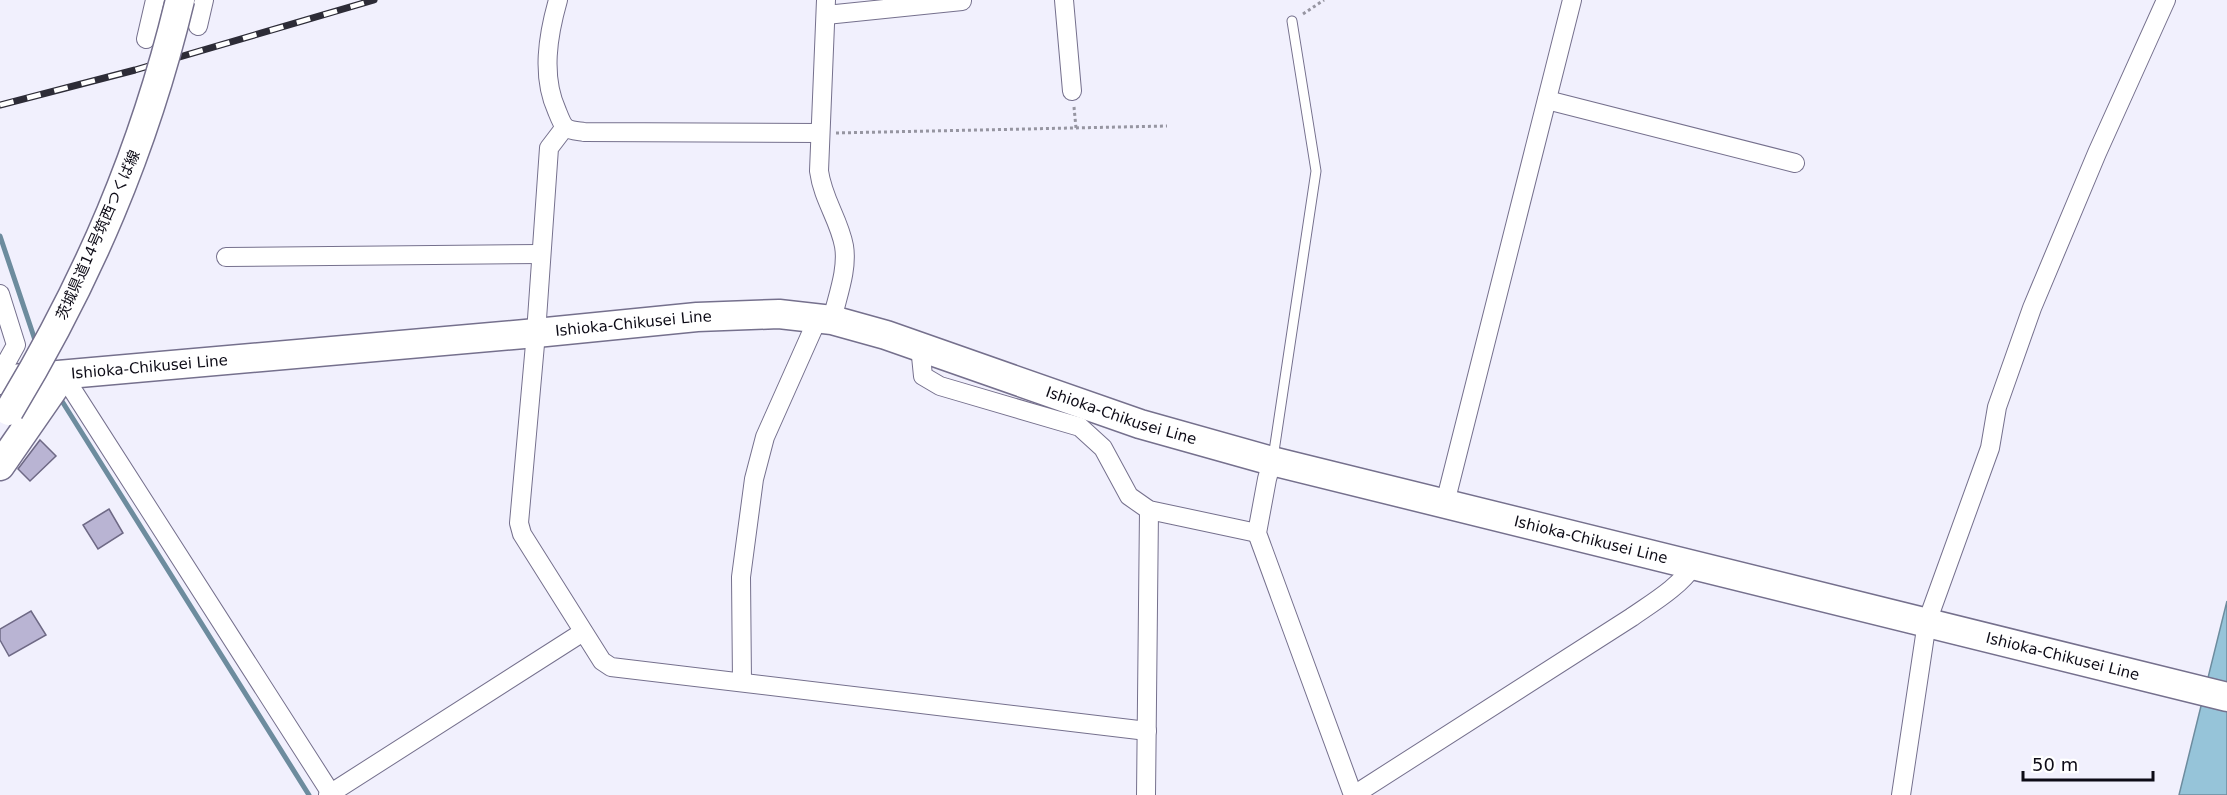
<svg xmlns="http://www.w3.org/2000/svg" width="2227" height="795" font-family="'DejaVu Sans','Noto Sans JP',sans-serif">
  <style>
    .water { fill: #96c4d9; stroke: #6d8c9e; stroke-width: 1.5 }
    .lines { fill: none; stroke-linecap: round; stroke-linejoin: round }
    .stream { stroke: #6d8c9e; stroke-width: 5 }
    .building { fill: #b9b4d3; stroke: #6e6985; stroke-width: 1.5 }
    .service-casing { stroke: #75708d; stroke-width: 11 }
    .minor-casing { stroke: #75708d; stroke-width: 20 }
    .primary-casing { stroke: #75708d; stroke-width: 31 }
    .path { stroke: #9695a1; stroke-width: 3; stroke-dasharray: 3 3; stroke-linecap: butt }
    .service { stroke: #fff; stroke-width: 9 }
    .minor { stroke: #fff; stroke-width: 18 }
    .primary { stroke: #fff; stroke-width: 28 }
    .rail-casing { stroke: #2d2c37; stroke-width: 7 }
    .rail { stroke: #fff; stroke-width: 4.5; stroke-dasharray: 14; stroke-linecap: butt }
    .primary-bridge-casing { stroke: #75708d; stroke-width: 31; stroke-linecap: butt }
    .primary-bridge { stroke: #fff; stroke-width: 28 }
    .labels { text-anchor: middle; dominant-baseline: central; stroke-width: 5; stroke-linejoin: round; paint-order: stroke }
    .street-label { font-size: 15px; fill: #0d0b16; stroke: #fff }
  </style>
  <rect width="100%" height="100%" fill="#f1f0fd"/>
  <!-- water -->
  <path class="water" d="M2227 601V795H2179Z"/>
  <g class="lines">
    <!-- stream -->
    <g class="stream">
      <path d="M0 236 36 343"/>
      <path d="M60 398 309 795"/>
    </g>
  </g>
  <!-- building -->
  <g class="building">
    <path d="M40 440 56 456 30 481 18 469Z"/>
    <path d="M109 509 123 533 98 549 83 525Z"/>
    <path d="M31 611 46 635 9 656 0 640V629Z"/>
  </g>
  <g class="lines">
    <!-- service casing -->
    <g class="service-casing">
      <path id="service" d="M1273 458 1316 171 1292 21"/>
    </g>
    <!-- minor casing -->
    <g class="minor-casing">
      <g id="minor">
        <path d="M558 0C548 35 541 76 557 111 559 116 562 124 565 127 570 131 578 131 584 132L819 133"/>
        <path d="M826 0 819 171C823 200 839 219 844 246 848 270 837 297 832 320"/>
        <path d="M1064 0 1072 91"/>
        <path d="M826 15 962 1"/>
        <path d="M198 26 204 0"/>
        <path d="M146 39 155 0"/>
        <path d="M1547 100 1795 163"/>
        <path d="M565 127 549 148 536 333 519 523 522 534 602 661 611 667 1147 731"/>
        <path d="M226 257 540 254"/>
        <path d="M0 294 16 345 0 374"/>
        <path d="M920 346 923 376 940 386 1080 427 1103 448 1129 496 1149 510 1257 533"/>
        <path d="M63 375 332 795"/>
        <path d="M1272 461 1267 479 1257 533 1353 795"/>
        <path d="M1445 503 1572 0"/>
        <path d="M742 682 741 577 754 479 765 437 818 318"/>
        <path d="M328 795 583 632"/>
        <path d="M1146 795 1149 510"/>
        <path d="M1354 795 1632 617C1655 601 1679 587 1695 564"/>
        <path d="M1901 795 1927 622 1990 448 1997 407 2032 308 2097 153 2166 0"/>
      </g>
    </g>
    <!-- primary casing -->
    <g class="primary-casing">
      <g id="primary">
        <path id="s1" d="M0 380 536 333 697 317 779 314 832 320 886 335 1140 424 1272 461 2227 697"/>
        <path d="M0 466 63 375"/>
      </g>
    </g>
    <!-- path -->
    <g class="path">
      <path d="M1303 14 1324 0"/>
      <path d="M1074 107 1076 128"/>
      <path d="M836 133 1167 126"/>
    </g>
    <!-- service -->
    <use href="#service" class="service"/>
    <!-- minor -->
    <use href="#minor" class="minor"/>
    <!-- primary -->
    <use href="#primary" class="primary"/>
    <!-- rail casing -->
    <g class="rail-casing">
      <path id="rail" d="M0 105 135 70 374 0"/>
    </g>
    <!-- rail -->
    <use href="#rail" class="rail"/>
    <!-- primary-bridge casing -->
    <g class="primary-bridge-casing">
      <path id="primary-bridge" d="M9 411C88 280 144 150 180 0"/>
    </g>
    <!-- primary-bridge -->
    <use href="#primary-bridge" class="primary-bridge"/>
  </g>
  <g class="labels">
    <!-- street labels -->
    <g class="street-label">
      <text transform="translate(98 235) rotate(-66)">茨城県道14号筑西つくば線</text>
      <text stroke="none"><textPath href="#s1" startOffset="636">Ishioka-Chikusei Line</textPath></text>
      <text stroke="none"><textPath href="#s1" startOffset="150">Ishioka-Chikusei Line</textPath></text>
      <text stroke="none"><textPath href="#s1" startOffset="1140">Ishioka-Chikusei Line</textPath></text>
      <text stroke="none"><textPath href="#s1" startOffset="1626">Ishioka-Chikusei Line</textPath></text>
      <text stroke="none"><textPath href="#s1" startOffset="2112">Ishioka-Chikusei Line</textPath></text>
    </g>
  </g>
  <!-- scale -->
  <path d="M2023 771v9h130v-9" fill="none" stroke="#0d0b16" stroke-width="3"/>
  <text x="2032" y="771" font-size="18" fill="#0d0b16" stroke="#ffffff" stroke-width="4.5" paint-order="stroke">50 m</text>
</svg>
